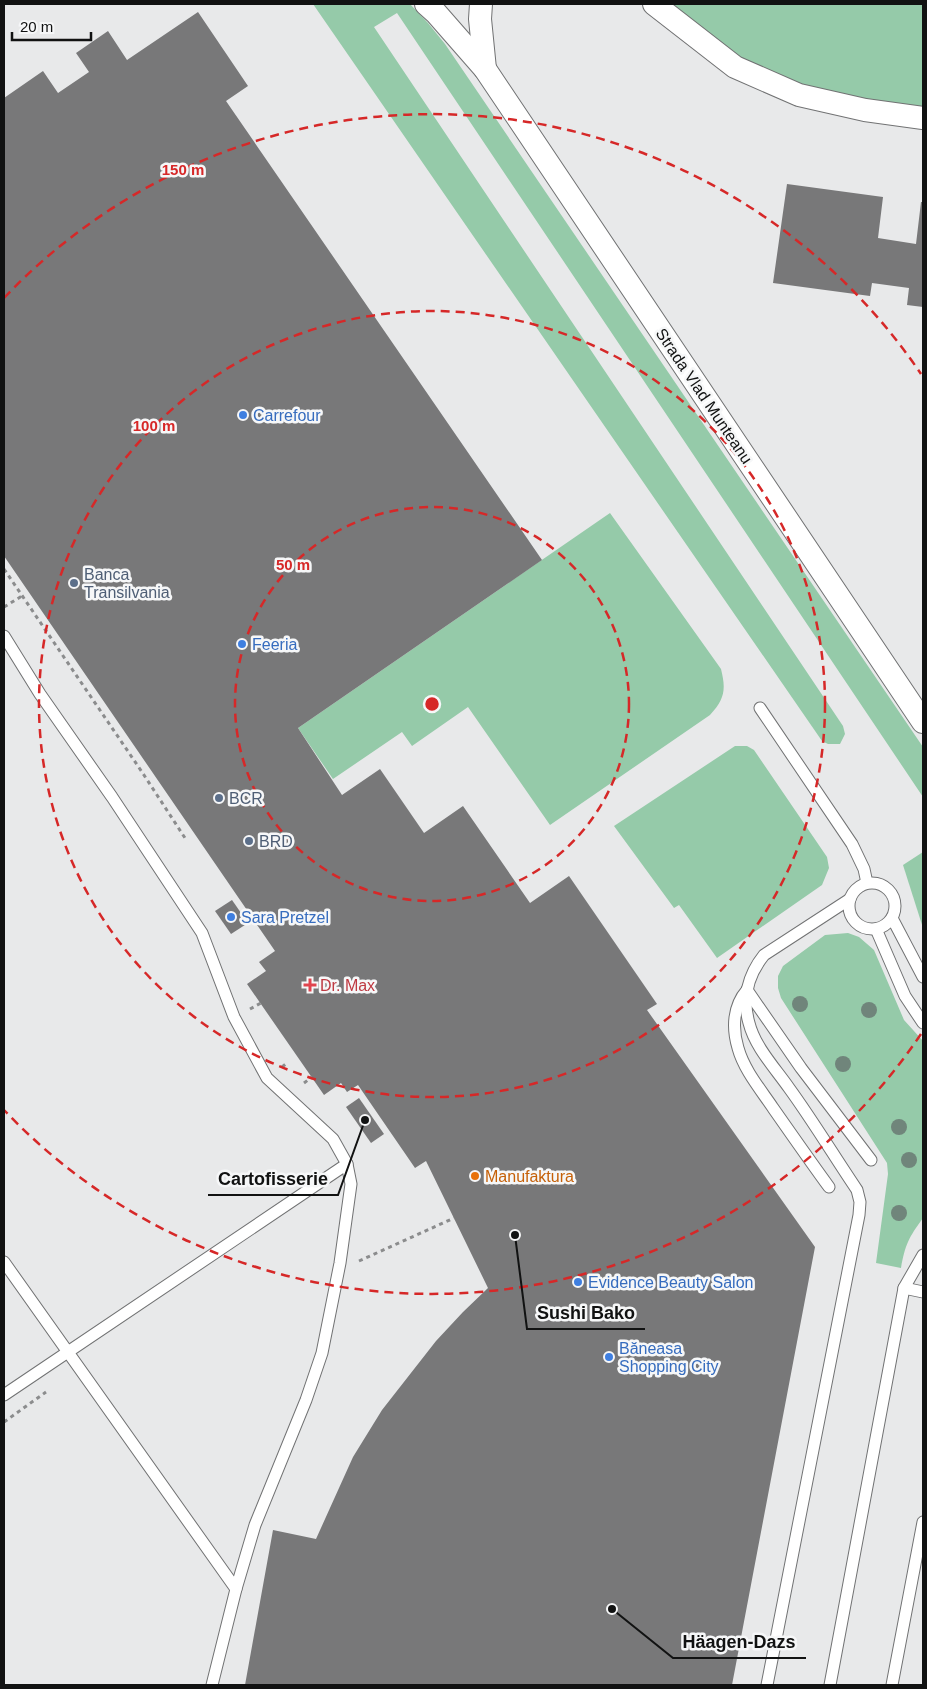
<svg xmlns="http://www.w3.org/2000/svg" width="927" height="1689" font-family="Arial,sans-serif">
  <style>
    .green { fill: #95caa9 }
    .building { fill: #787879 }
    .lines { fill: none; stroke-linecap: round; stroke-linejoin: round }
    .service-casing { stroke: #717273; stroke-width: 13 }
    .minor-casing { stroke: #717273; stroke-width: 24 }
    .path { stroke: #8b8c8d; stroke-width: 3; stroke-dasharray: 4 4; stroke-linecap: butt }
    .service { stroke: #fff; stroke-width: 11 }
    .minor { stroke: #fff; stroke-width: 22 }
    .tree { fill: #70857b }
    .ring { fill: none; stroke: #d62828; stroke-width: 2.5; stroke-dasharray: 9 6 }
    .shop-dot { fill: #3f7fe0; stroke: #f6f7f8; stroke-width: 2 }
    .service-dot { fill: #5c6f8a; stroke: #f6f7f8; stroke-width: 2 }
    .health-dot { fill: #e0444e; stroke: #f6f7f8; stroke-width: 2 }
    .food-dot { fill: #e8710a; stroke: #f6f7f8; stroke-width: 2 }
    .labels { text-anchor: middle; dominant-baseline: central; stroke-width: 5; stroke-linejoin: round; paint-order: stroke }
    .street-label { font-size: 16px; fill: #111212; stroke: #f6f7f8 }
    .shop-label { font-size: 16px; fill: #366cbe; stroke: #f6f7f8; text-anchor: start }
    .service-label { font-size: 16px; fill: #4e5e75; stroke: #f6f7f8; text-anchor: start }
    .health-label { font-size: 16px; fill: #be3a42; stroke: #f6f7f8; text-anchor: start }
    .food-label { font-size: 16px; fill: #c56008; stroke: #f6f7f8; text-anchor: start }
    .centre { fill: #d62828; stroke: #f6f7f8; stroke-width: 2.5 }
    .ring-label { font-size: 15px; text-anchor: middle; font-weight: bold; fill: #d62828; stroke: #f6f7f8; stroke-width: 5; stroke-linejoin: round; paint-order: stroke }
    .leader { fill: none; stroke: #111212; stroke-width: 2 }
    .callout-dot { fill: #111212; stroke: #f6f7f8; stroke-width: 2 }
    .callout-label { font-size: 18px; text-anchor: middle; font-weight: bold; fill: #111212; stroke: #f6f7f8; stroke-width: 5; stroke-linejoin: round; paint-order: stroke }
  </style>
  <rect width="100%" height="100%" fill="#e8e9ea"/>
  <!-- green -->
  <g class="green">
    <path d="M313 4H410L428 23 445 44 923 747V797L397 13 374 27 843 726 845 734 840 744H828L822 741Z"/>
    <path d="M654 4H923V118L799 95Z"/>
    <path d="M610 513 721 669C726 689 725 699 710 715L550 825 468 707 412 746 402 732 333 779 298 728Z"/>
    <path d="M735 746H747L754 750 827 857 829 868 822 885 717 958 679 905 674 908 614 826Z"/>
    <path d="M923 852V928L903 865Z"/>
    <path d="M848 933 859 937 874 950 904 1020 923 1041V1218C909 1237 905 1245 901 1268L876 1263 888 1174 887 1163 781 998 778 988V976L783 966 825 935Z"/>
  </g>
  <!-- building -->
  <g class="building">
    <path d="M198 12 248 86 226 101 542 560 298 728 342 795 380 769 424 833 463 806 530 903 569 876 657 1004 647 1010 815 1247 732 1685H245L273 1530 316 1539 353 1457 382 1410 436 1341 463 1312 488 1288 426 1161 415 1168 358 1085 347 1092 341 1083 324 1095 247 984 266 971 259 962 275 951 4 556V98L43 71 58 93 89 72 76 53 108 31 127 60Z"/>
    <path d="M787 184 883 197 878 238 916 244 921 202H923V307L907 305 909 288 872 283 870 296 773 283Z"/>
    <path d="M232 900 248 923 231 934 215 911Z"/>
    <path d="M359 1098 384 1134 371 1143 346 1107Z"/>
  </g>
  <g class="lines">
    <!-- service casing -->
    <g class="service-casing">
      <g id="service">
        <path d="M4 636 40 694 112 797 202 933 234 1017 267 1078 333 1139 347 1164 351 1184 340 1263 322 1353 306 1400 255 1525 236 1589 212 1685"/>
        <path d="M760 708 852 844 864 869 867 883"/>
        <circle cx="872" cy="906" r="23"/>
        <path d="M892 918 923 977"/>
        <path d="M876 929 905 996 923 1023"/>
        <path d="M747 990C733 1006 732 1028 738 1048 744 1070 761 1090 773 1108 792 1135 810 1161 829 1187"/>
        <path d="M747 990 801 1068 871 1160"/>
        <path d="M4 1262 236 1589"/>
        <path d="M904 1288 923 1255"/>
        <path d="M4 1395 347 1164"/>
        <path d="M767 1685 859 1215 860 1202 857 1190C834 1156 813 1121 789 1088 775 1068 755 1047 749 1023 742 999 748 975 764 955L850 899"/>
        <path d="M830 1685 904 1288 923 1292"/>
        <path d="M892 1685 923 1522"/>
      </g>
    </g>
    <!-- minor casing -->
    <g class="minor-casing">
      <g id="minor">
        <path d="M426 4 436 13 485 69 923 722"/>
        <path d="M481 4 480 19 485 69"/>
        <path d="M654 4 735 67 799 95 865 110 923 118"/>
      </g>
    </g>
    <!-- path -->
    <g class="path">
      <path d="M4 569 142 772 185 838"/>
      <path d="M4 607 22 596"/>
      <path d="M250 1009 261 1003"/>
      <path d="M282 1067 287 1063"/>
      <path d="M304 1083 312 1077"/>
      <path d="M359 1261 454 1218"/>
      <path d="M4 1422 46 1392"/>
    </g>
    <!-- service -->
    <use href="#service" class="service"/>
    <!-- minor -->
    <use href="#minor" class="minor"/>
  </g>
  <!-- trees -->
  <g class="tree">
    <circle cx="800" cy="1004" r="8"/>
    <circle cx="869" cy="1010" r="8"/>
    <circle cx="843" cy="1064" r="8"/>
    <circle cx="899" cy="1127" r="8"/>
    <circle cx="909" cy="1160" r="8"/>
    <circle cx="899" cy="1213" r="8"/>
  </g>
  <!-- distance rings -->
  <g class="ring">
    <circle cx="432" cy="704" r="197"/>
    <circle cx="432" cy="704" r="393"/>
    <path d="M921 1034A590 590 0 0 1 4 1110M4 298A590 590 0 0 1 921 374"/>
  </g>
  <!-- markers -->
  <g class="shop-dot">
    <circle cx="243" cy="415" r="5"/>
    <circle cx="242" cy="644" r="5"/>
    <circle cx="231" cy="917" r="5"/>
    <circle cx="578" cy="1282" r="5"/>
    <circle cx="609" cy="1357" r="5"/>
  </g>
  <g class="service-dot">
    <circle cx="74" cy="583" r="5"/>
    <circle cx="219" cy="798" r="5"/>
    <circle cx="249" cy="841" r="5"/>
  </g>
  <path class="health-dot" d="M307.5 977.5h5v5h5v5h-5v5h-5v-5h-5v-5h5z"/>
  <circle class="food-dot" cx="475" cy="1176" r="5"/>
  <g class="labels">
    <!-- street labels -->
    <g class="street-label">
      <text transform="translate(704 396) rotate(56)">Strada Vlad Munteanu</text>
    </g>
    <!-- shop labels -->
    <g class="shop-label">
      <text x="253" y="415">Carrefour</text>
      <text x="252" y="644">Feeria</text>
      <text x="241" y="917">Sara Pretzel</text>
      <text x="588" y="1282">Evidence Beauty Salon</text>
      <text x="619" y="1348">Băneasa<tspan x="619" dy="18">Shopping City</tspan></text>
    </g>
    <!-- service labels -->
    <g class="service-label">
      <text x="84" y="574">Banca<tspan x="84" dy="18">Transilvania</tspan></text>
      <text x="229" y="798">BCR</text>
      <text x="259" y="841">BRD</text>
    </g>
    <!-- health labels -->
    <g class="health-label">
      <text x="320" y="985">Dr. Max</text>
    </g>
    <!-- food labels -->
    <g class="food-label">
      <text x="485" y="1176">Manufaktura</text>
    </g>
  </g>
  <circle cx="432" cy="704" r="8" class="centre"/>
  <g class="ring-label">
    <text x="183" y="175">150 m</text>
    <text x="154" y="431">100 m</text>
    <text x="293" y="570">50 m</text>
  </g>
  <!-- callouts -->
  <path class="leader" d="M365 1120L338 1195H208M515 1235L527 1329H645M612 1609L673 1658H806"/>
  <g class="callout-dot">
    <circle cx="365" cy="1120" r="5"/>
    <circle cx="515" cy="1235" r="5"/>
    <circle cx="612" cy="1609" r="5"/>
  </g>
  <g class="callout-label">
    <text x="273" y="1185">Cartofisserie</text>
    <text x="586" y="1319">Sushi Bako</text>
    <text x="739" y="1648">Häagen-Dazs</text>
  </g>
  <!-- border -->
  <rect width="927" height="1689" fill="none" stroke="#111212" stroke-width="10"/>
  <!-- scale -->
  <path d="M12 32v8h79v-8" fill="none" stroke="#111212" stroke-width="2.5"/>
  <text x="20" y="32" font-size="15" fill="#111212" stroke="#f6f7f8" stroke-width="4" paint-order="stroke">20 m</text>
</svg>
